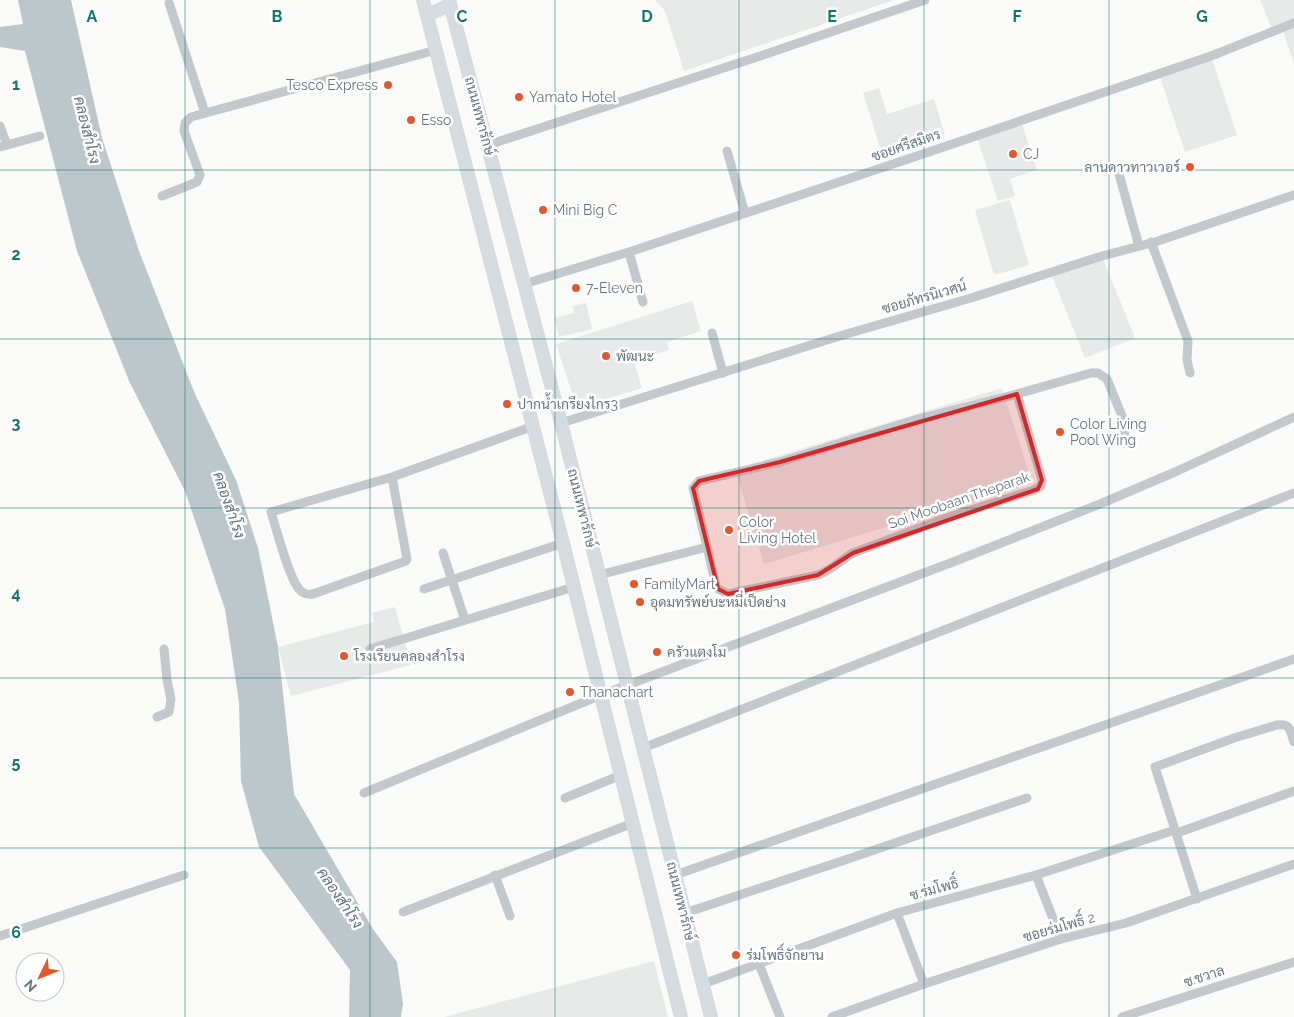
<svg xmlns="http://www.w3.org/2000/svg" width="1294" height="1017" font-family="Raleway,Sarabun,sans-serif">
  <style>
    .built { fill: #e8e9e9 }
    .water { fill: #bbc7cb }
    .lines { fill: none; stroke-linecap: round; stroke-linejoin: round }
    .minor { stroke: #c3c8cc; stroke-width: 9 }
    .primary { stroke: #d6dbdf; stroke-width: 14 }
    .marked { fill: #d62828; fill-opacity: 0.2; stroke: #d62828; stroke-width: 4; stroke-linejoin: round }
    .grid { fill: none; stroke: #0f766e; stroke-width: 1; stroke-opacity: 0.55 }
    .poi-dot { fill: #e4572e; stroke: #fff; stroke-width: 2 }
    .labels { text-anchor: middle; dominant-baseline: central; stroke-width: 5; stroke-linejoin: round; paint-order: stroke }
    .poi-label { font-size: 14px; fill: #657683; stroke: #fff; text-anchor: start }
    .street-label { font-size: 14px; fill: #657683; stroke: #fff }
    .water-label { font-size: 15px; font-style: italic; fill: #60757c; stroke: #fff }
    .grid-label { font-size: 16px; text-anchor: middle; font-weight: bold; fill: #0f766e; stroke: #fff; stroke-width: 5; stroke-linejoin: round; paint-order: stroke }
  </style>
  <rect width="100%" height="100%" fill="#fafaf8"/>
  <!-- built -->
  <g class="built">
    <path d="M655 0H894L684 71 665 11Z"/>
    <path d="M1260 0H1294V23L1273 31Z"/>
    <path d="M1294 27V64L1283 31Z"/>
    <path d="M1211 56 1237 135 1185 152 1159 74Z"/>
    <path d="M879 88 887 114 934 99 945 135 882 154 863 93Z"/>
    <path d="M1021 121 1037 170 1010 179 1015 196 998 201 976 135Z"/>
    <path d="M1010 200 1029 265 994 275 975 210Z"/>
    <path d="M1102 256 1135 338 1085 358 1052 276Z"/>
    <path d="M692 301 701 331 667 342 669 350 634 361 642 388 577 408 556 344Z"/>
    <path d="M586 303 592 329 559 337 554 318 574 313 572 306Z"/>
    <path d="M1002 388 1032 483 764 564 735 469Z"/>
    <path d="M395 607 411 665 291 696 278 647 374 622 372 613Z"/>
    <path d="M654 961 668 1017H444Z"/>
  </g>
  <!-- water -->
  <path class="water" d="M18 0H71L102 138 139 251 195 394 236 480 258 548 278 647 294 794 373 929 397 962 403 1004 401 1017H349L350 970 259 847 241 781 239 702 225 609 185 491 130 383 77 251 25 51 0 47V27L23 24Z"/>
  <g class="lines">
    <!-- minor -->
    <g class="minor">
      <path d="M169 3 205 113"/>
      <path d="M0 126 7 145"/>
      <path d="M488 145 766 54 925 0"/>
      <path d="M0 147 40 136"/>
      <path d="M727 151 745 213"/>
      <path d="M1119 174 1139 246"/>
      <path d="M162 196 197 182 200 175 184 131 185 123 191 117 436 50"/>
      <path d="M1151 242 1188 341 1187 360 1190 373"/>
      <path d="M629 252 643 302"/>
      <path d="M524 284 629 252 923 154 1211 56 1294 23"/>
      <path d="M712 333 723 373"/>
      <path d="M1017 394 1091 373H1098L1107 379 1124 421 1125 429 1124 443"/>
      <path d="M561 423 843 335 971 298 1102 256 1155 242 1294 195"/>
      <path d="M392 477 407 559 406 561 313 594C308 595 303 594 299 589 289 578 276 528 271 512L392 477 534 426"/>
      <path d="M443 553 465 620"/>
      <path d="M599 575 707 547 693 488 699 481 780 462 918 419 1017 394 1042 480 1041 486 1034 490 946 518 853 553C839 561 834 569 818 575L728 594 718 589 716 586 707 547"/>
      <path d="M424 589 563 543"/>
      <path d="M370 649 574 587"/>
      <path d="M157 717 169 712 171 699 167 680 164 649"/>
      <path d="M643 748 1294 493"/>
      <path d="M364 793 601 695 953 562 1100 504 1175 472 1294 417"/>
      <path d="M565 798 621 775"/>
      <path d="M1177 833 1294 791"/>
      <path d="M495 875 510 916"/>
      <path d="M675 875 1294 659"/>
      <path d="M1036 875 1061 939"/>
      <path d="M1197 899 1155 767 1234 738 1277 725C1291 723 1290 731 1294 742"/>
      <path d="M403 912 633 823"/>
      <path d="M685 913 842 861 1027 798"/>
      <path d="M897 913 924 984"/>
      <path d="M0 936 184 875"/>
      <path d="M759 964 780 1017"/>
      <path d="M703 984 897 913 1036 875 1175 830"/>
      <path d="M832 1017 924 984 1061 939 1126 923 1294 864"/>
      <path d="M1122 1017 1294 962"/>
    </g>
    <!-- primary -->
    <g class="primary">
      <path d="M423 0 563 543 681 1017"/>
      <path d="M449 0 561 423 711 1017"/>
      <path d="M427 15 450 5"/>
    </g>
  </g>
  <!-- marked area -->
  <path class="marked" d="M1017 394 1042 480 1038 489 853 553 818 575 728 594 718 589 693 488 699 481 780 462Z"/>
  <!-- grid -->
  <path class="grid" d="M185 0V1017M370 0V1017M555 0V1017M739 0V1017M924 0V1017M1109 0V1017M0 170H1294M0 339H1294M0 508H1294M0 678H1294M0 848H1294"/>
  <!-- markers -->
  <g class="poi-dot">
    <circle cx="388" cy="85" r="5"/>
    <circle cx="519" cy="97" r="5"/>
    <circle cx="411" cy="120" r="5"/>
    <circle cx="1013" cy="154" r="5"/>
    <circle cx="1190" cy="167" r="5"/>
    <circle cx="543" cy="210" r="5"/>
    <circle cx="576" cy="288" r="5"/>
    <circle cx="606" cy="356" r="5"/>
    <circle cx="507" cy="404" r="5"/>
    <circle cx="1060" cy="432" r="5"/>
    <circle cx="729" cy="530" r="5"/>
    <circle cx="634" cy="584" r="5"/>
    <circle cx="640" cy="602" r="5"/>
    <circle cx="657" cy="652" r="5"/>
    <circle cx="344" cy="656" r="5"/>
    <circle cx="570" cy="692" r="5"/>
    <circle cx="736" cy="955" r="5"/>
  </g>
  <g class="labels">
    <!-- poi labels -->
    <g class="poi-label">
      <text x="378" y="85" text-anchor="end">Tesco Express</text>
      <text x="529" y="97">Yamato Hotel</text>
      <text x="421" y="120">Esso</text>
      <text x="1023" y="154">CJ</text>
      <text x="1180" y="167" text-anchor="end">ลานดาวทาวเวอร์</text>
      <text x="553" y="210">Mini Big C</text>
      <text x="586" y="288">7-Eleven</text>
      <text x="616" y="356">พัฒนะ</text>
      <text x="517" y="404">ปากน้ำเกรียงไกร3</text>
      <text x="1070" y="424">Color Living<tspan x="1070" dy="16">Pool Wing</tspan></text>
      <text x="739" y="522">Color<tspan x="739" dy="16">Living Hotel</tspan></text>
      <text x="644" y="584">FamilyMart</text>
      <text x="650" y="602">อุดมทรัพย์บะหมี่เป็ดย่าง</text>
      <text x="667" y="652">ครัวแตงโม</text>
      <text x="354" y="656">โรงเรียนคลองสำโรง</text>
      <text x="580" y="692">Thanachart</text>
      <text x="746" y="955">ร่มโพธิ์จักยาน</text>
    </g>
    <!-- street labels -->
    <g class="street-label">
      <text transform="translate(480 116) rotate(75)">ถนนเทพารักษ์</text>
      <text transform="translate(906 145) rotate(-19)">ซอยศรีสมิตร</text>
      <text transform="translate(924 297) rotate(-16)">ซอยภัทรนิเวศน์</text>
      <text transform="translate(959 500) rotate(-19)">Soi Moobaan Theparak</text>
      <text transform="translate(582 508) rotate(76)">ถนนเทพารักษ์</text>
      <text transform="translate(934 889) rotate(-15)">ซ.ร่มโพธิ์</text>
      <text transform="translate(681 901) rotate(76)">ถนนเทพารักษ์</text>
      <text transform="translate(1059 927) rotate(-16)">ซอยร่มโพธิ์ 2</text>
      <text transform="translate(1204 976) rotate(-18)">ซ.ชวาล</text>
    </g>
    <!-- water labels -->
    <g class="water-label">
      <text transform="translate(87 130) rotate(76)">คลองสำโรง</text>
      <text transform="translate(229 505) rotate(71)">คลองสำโรง</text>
      <text transform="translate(340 898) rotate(56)">คลองสำโรง</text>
    </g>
  </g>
  <g class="grid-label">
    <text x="92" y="22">A</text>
    <text x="277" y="22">B</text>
    <text x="462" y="22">C</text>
    <text x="647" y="22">D</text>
    <text x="832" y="22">E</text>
    <text x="1017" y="22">F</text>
    <text x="1202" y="22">G</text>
    <text x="16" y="90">1</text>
    <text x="16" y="260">2</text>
    <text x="16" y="429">3</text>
    <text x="16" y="599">4</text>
    <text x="16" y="768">5</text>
    <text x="16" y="938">6</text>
  </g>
  <!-- north arrow -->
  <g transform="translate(40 977) rotate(227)"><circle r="24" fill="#ffffff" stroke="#c1c8cd"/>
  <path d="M0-4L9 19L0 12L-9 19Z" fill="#e4572e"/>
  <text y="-8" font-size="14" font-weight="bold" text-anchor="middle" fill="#657683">N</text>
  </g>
</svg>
